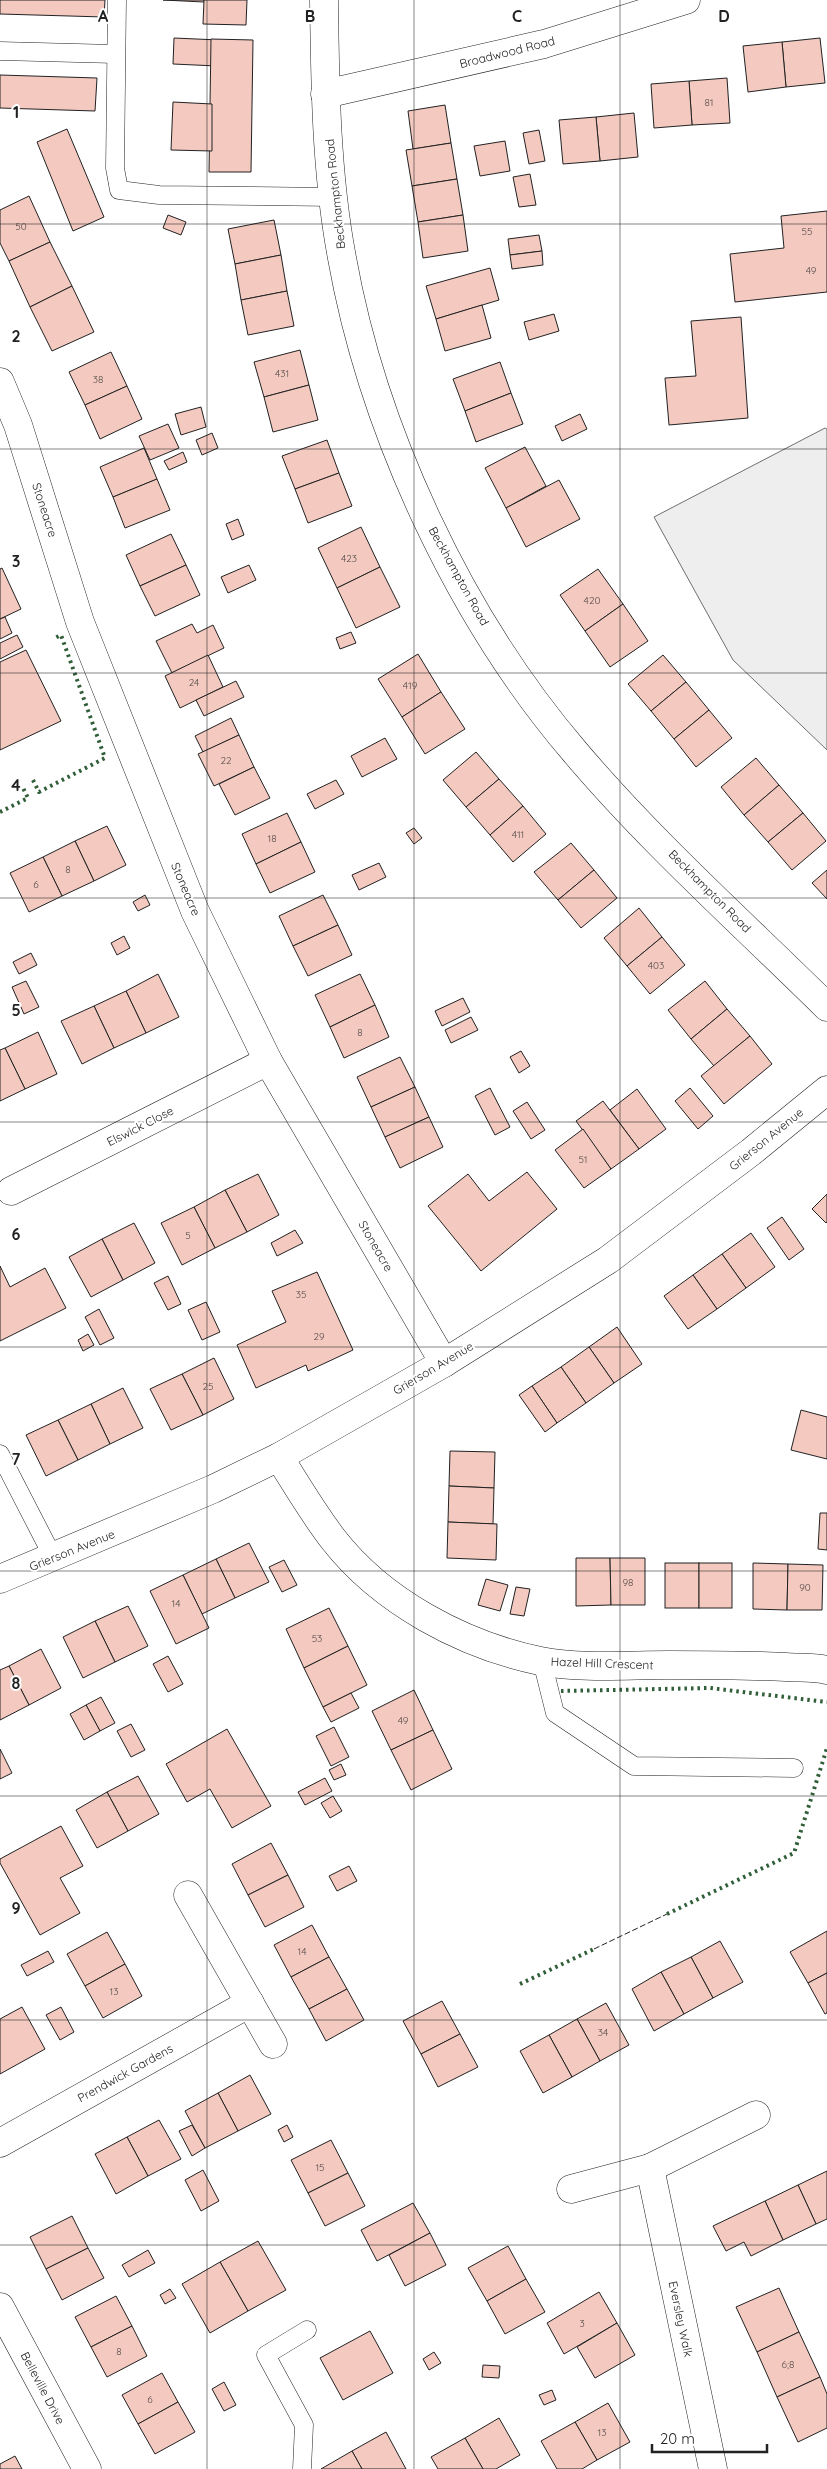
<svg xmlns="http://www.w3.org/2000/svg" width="827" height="2469" font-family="Quicksand,sans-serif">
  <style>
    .green { fill: #eee; stroke: #6f6f6f }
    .building { fill: #f3c9c0; stroke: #222 }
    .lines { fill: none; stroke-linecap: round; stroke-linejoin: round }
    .service-casing { stroke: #222; stroke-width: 19 }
    .minor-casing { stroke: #222; stroke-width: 29 }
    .tertiary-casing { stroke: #222; stroke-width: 29 }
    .service { stroke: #fff; stroke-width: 18 }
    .minor { stroke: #fff; stroke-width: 28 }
    .tertiary { stroke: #fff; stroke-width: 28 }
    .hedge { stroke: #2f5e38; stroke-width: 4; stroke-dasharray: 2.5 4; stroke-linecap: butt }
    .fence { stroke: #222; stroke-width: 1; stroke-dasharray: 6 2.5; stroke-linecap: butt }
    .grid { fill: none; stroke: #222; stroke-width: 1; stroke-opacity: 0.55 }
    .labels { text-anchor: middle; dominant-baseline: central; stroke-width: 4; stroke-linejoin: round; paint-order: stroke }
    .number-label { font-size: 10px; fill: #564c4a }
    .street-label { font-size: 12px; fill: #222; stroke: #fff }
    .grid-label { font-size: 16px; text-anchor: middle; font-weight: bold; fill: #222; stroke: #fff; stroke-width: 4; stroke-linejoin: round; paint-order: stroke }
  </style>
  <rect width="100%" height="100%" fill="#fff"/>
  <!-- green -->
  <path class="green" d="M825 428 827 429V750L733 660 654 517Z"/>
  <!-- building -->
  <g class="building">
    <path d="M0 0H105L104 17 0 14Z"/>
    <path d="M163 0H204V2Z"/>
    <path d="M204 0H247L246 25 203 24Z"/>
    <path d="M174 38 219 40 217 66 173 64Z"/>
    <path d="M820 38 825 83 786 87 782 42Z"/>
    <path d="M211 39 253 40 251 172H209Z"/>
    <path d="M782 42 786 87 748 92 743 46Z"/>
    <path d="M0 75 97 78 95 111 0 108Z"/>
    <path d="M727 78 730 123 692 125 689 81Z"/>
    <path d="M689 81 692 125 654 128 651 84Z"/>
    <path d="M173 102 212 104V151L171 150Z"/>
    <path d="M445 105 451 143 413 149 408 111Z"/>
    <path d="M634 113 638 157 600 161 596 117Z"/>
    <path d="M596 117 600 161 563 164 559 120Z"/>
    <path d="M67 129 104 217 73 231 37 142Z"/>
    <path d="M539 130 545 161 529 164 523 133Z"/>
    <path d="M505 141 510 171 480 176 474 146Z"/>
    <path d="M451 143 457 179 412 186 406 150Z"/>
    <path d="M530 174 536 205 519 207 513 177Z"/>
    <path d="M457 179 463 215 418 222 412 186Z"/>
    <path d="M29 196 50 242 9 261 0 243V210Z"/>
    <path d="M827 211V292L735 302 730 254 784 248 781 216Z"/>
    <path d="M168 215 186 222 181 235 163 228Z"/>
    <path d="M463 215 468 251 423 258 418 222Z"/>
    <path d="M274 220 281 255 235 264 228 229Z"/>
    <path d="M539 235 542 251 510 255 508 239Z"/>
    <path d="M50 242 72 286 30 307 9 261Z"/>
    <path d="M542 251 543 265 512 269 510 255Z"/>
    <path d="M281 255 287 291 241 300 235 264Z"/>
    <path d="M490 268 499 300 436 319 426 286Z"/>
    <path d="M72 286 94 332 52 351 30 307Z"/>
    <path d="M287 291 294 326 248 335 241 300Z"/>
    <path d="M482 305 491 338 445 351 436 319Z"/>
    <path d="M554 314 559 331 529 340 524 322Z"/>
    <path d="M741 317 748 418 669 425 665 378 696 376 691 321Z"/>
    <path d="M300 350 309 385 264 397 254 362Z"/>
    <path d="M111 352 127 386 85 405 69 372Z"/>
    <path d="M500 362 511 393 465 411 453 379Z"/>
    <path d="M309 385 318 420 273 432 264 397Z"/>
    <path d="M127 386 142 419 100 439 85 405Z"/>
    <path d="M511 393 523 424 476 442 465 411Z"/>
    <path d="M201 407 206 427 181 435 175 414Z"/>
    <path d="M580 414 587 429 562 441 555 426Z"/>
    <path d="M168 424 179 448 150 460 139 436Z"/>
    <path d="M212 433 218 448 202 455 196 440Z"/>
    <path d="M327 440 339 473 295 489 282 456Z"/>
    <path d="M525 447 546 486 506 508 485 468Z"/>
    <path d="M144 448 157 479 113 497 100 467Z"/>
    <path d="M183 452 187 462 169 470 164 461Z"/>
    <path d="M339 473 352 506 308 523 295 489Z"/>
    <path d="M157 479 170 510 125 528 113 497Z"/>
    <path d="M559 480 580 519 526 547 506 508Z"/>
    <path d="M238 519 244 535 232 540 226 524Z"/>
    <path d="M361 527 380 567 337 588 318 548Z"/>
    <path d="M171 534 186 565 140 586 126 555Z"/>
    <path d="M186 565 200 595 155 616 140 586Z"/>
    <path d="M249 565 256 580 228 593 221 577Z"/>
    <path d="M380 567 400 607 356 628 337 588Z"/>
    <path d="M2 568 21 609 0 619V569Z"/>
    <path d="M598 569 623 604 585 631 560 595Z"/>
    <path d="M623 604 648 641 610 667 585 631Z"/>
    <path d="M5 617 12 633 0 639V619Z"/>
    <path d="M192 624 197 633 213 625 224 648 172 673 156 641Z"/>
    <path d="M351 632 356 643 340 649 336 638Z"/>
    <path d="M17 635 23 647 0 659V643Z"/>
    <path d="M26 650 61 721 0 750V662Z"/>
    <path d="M418 654 441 692 402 717 378 679Z"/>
    <path d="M208 655 223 687 180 708 165 676Z"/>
    <path d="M663 655 686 682 651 711 628 684Z"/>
    <path d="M236 681 244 697 204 716 196 700Z"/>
    <path d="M686 682 709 710 674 739 651 711Z"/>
    <path d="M441 692 465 729 425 754 402 717Z"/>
    <path d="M709 710 732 738 696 767 674 739Z"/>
    <path d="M231 718 239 735 203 752 195 736Z"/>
    <path d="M239 735 254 767 214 786 198 754Z"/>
    <path d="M385 738 397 759 362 777 351 756Z"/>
    <path d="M476 752 499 779 466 807 443 780Z"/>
    <path d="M756 758 779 785 744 815 721 787Z"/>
    <path d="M254 767 270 798 235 815 219 784Z"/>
    <path d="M499 779 523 806 490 835 466 807Z"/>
    <path d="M336 780 344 794 315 809 307 794Z"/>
    <path d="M779 785 803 813 768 842 744 815Z"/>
    <path d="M523 806 546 834 513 862 490 835Z"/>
    <path d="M287 813 301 842 256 864 242 834Z"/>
    <path d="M803 813 826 841 792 870 768 842Z"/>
    <path d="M107 826 126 865 94 881 75 841Z"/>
    <path d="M414 828 422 838 414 844 406 833Z"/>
    <path d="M75 841 94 881 62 896 43 857Z"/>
    <path d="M301 842 315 872 270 893 256 864Z"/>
    <path d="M571 843 594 870 558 900 534 872Z"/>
    <path d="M43 857 62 896 29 912 10 873Z"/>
    <path d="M379 863 386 877 359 890 352 875Z"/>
    <path d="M594 870 617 898 581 928 558 900Z"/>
    <path d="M827 870V899L812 883Z"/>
    <path d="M145 895 150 905 138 911 133 902Z"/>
    <path d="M323 895 338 925 293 946 279 916Z"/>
    <path d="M639 908 662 937 627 966 604 938Z"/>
    <path d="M338 925 352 955 308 976 293 946Z"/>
    <path d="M124 936 130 948 117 955 111 943Z"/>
    <path d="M662 937 685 965 650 994 627 966Z"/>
    <path d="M31 953 37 965 19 974 13 962Z"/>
    <path d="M158 974 179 1017 146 1033 126 991Z"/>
    <path d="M360 974 375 1005 330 1027 315 995Z"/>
    <path d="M26 981 39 1007 24 1014 12 987Z"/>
    <path d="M705 981 727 1009 691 1039 668 1010Z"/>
    <path d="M126 991 146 1033 114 1048 94 1006Z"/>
    <path d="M463 998 470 1012 442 1026 435 1011Z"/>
    <path d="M375 1005 389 1037 344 1058 330 1027Z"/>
    <path d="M94 1006 114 1048 82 1064 61 1021Z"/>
    <path d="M727 1009 750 1036 714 1066 691 1039Z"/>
    <path d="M471 1017 478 1030 451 1043 445 1030Z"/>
    <path d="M38 1032 57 1074 25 1089 5 1048Z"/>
    <path d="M750 1036 772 1064 724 1104 701 1076Z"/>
    <path d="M5 1048 25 1089 0 1101V1050Z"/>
    <path d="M521 1051 530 1066 519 1073 510 1057Z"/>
    <path d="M400 1057 415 1087 371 1107 357 1077Z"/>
    <path d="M415 1087 429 1117 385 1137 371 1107Z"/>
    <path d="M490 1088 510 1127 495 1135 475 1096Z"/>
    <path d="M690 1088 713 1116 698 1129 675 1101Z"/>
    <path d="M637 1089 666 1129 639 1149 610 1110Z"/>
    <path d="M603 1101 639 1149 611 1169 576 1121Z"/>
    <path d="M527 1102 545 1130 531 1139 513 1111Z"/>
    <path d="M429 1117 443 1147 400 1168 385 1137Z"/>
    <path d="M583 1129 611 1169 584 1188 555 1150Z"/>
    <path d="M527 1172 557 1209 481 1271 428 1206 468 1174 489 1201Z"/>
    <path d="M258 1174 279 1215 247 1232 225 1190Z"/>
    <path d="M225 1190 247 1232 215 1248 194 1207Z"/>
    <path d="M827 1194V1222L826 1223 812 1209Z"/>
    <path d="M194 1207 215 1248 182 1265 161 1223Z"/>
    <path d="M782 1217 804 1249 789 1260 767 1228Z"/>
    <path d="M134 1223 155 1263 123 1280 102 1239Z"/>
    <path d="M295 1230 303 1243 277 1256 271 1243Z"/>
    <path d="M751 1233 775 1267 746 1288 722 1254Z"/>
    <path d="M102 1239 123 1280 91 1297 69 1257Z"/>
    <path d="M722 1254 746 1288 717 1309 693 1275Z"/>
    <path d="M0 1266 10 1287 45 1268 66 1308 0 1341Z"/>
    <path d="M317 1272 353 1350 308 1371 306 1365 256 1388 237 1345 286 1322 272 1291Z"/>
    <path d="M693 1275 717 1309 688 1329 664 1296Z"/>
    <path d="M168 1276 181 1304 168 1310 154 1283Z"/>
    <path d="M206 1302 220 1332 202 1340 188 1310Z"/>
    <path d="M99 1309 114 1338 100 1345 85 1317Z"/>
    <path d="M617 1327 642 1364 614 1383 589 1347Z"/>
    <path d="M88 1334 94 1345 83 1351 78 1340Z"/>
    <path d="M589 1347 614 1383 586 1403 561 1367Z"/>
    <path d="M214 1358 234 1399 203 1415 182 1374Z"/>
    <path d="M561 1367 586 1403 557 1423 532 1386Z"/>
    <path d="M182 1374 203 1415 171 1430 150 1389Z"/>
    <path d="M532 1386 557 1423 545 1432 519 1395Z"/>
    <path d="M123 1388 143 1428 110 1444 91 1404Z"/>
    <path d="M91 1404 110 1444 78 1460 58 1420Z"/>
    <path d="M801 1410 827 1417V1459L791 1450Z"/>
    <path d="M58 1420 78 1460 46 1476 26 1435Z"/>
    <path d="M450 1451 495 1452 494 1488 449 1486Z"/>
    <path d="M449 1486 494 1488 493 1524 448 1522Z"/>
    <path d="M820 1513H827V1550L818 1549Z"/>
    <path d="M448 1522 497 1524 496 1560 447 1558Z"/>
    <path d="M249 1543 269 1582 235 1598 216 1559Z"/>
    <path d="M576 1558H610L611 1605 576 1606Z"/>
    <path d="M610 1558H645V1605H611Z"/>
    <path d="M216 1559 235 1598 202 1614 183 1575Z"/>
    <path d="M284 1560 297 1585 282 1592 269 1567Z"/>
    <rect x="665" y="1563" width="34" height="45"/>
    <rect x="699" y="1563" width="33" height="45"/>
    <path d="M753 1563 788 1564 787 1610 753 1609Z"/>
    <path d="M788 1564 823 1565 822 1610H787Z"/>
    <path d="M183 1575 209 1628 176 1644 150 1591Z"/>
    <path d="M486 1579 508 1585 500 1611 478 1605Z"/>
    <path d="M516 1587 530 1589 524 1616 510 1614Z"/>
    <path d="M128 1606 148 1646 115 1662 95 1621Z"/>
    <path d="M329 1608 348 1646 304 1668 286 1629Z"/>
    <path d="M95 1621 115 1662 83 1678 63 1637Z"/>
    <path d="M348 1646 367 1685 323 1707 304 1668Z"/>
    <path d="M41 1649 61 1688 29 1705 9 1666Z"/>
    <path d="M168 1656 183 1684 168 1692 153 1664Z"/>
    <path d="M9 1666 29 1705 0 1720V1670Z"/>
    <path d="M414 1690 433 1730 391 1750 372 1711Z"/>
    <path d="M351 1693 359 1708 331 1722 323 1707Z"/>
    <path d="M101 1697 115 1723 100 1731 86 1705Z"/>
    <path d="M86 1705 100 1731 84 1740 70 1714Z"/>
    <path d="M131 1724 145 1750 131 1757 117 1731Z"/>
    <path d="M334 1727 349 1757 331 1766 316 1736Z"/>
    <path d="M227 1729 271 1806 232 1828 210 1789 187 1802 166 1764Z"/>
    <path d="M433 1730 452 1769 411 1790 391 1750Z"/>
    <path d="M0 1749 12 1773 0 1779Z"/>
    <path d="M341 1764 346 1775 334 1780 329 1770Z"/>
    <path d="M138 1776 159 1814 128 1831 107 1792Z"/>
    <path d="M325 1778 332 1791 305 1805 298 1792Z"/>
    <path d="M107 1792 128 1831 97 1848 76 1810Z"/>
    <path d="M333 1796 342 1811 330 1818 321 1803Z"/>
    <path d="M61 1826 83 1866 60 1878 80 1913 40 1935 0 1863V1859Z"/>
    <path d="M271 1843 288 1875 248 1895 232 1864Z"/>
    <path d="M349 1866 357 1881 337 1891 329 1876Z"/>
    <path d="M288 1875 304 1907 265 1927 248 1895Z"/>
    <path d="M312 1925 329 1957 291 1977 274 1945Z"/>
    <path d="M827 1931V1973L808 1983 790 1952Z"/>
    <path d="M107 1932 125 1964 85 1986 67 1954Z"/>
    <path d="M720 1941 743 1982 713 1998 691 1957Z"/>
    <path d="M48 1951 54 1962 27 1976 21 1965Z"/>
    <path d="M329 1957 347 1989 309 2009 291 1977Z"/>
    <path d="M691 1957 713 1998 684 2014 661 1972Z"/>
    <path d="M125 1964 142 1996 103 2018 85 1986Z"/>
    <path d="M661 1972 684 2014 654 2031 632 1989Z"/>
    <path d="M827 1973V2013L825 2014 808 1983Z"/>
    <path d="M347 1989 364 2020 326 2041 309 2009Z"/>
    <path d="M442 2001 460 2034 421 2054 403 2021Z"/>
    <path d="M606 2003 629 2045 600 2061 577 2019Z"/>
    <path d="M22 2007 45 2049 0 2074V2019Z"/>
    <path d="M61 2007 74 2032 60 2040 46 2015Z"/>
    <path d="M577 2019 600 2061 572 2077 549 2035Z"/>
    <path d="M460 2034 478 2067 438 2087 421 2054Z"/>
    <path d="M549 2035 572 2077 543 2093 520 2051Z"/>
    <path d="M250 2075 271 2114 238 2131 218 2093Z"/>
    <path d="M218 2093 238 2131 205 2148 185 2111Z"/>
    <path d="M159 2120 181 2159 148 2176 127 2137Z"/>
    <path d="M192 2125 205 2148 192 2156 179 2131Z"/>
    <path d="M287 2125 293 2137 284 2142 278 2130Z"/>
    <path d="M127 2137 148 2176 116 2194 95 2154Z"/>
    <path d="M331 2140 348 2173 308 2193 291 2160Z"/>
    <path d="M203 2170 219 2201 201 2211 185 2180Z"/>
    <path d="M827 2171V2219L816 2224 798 2185Z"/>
    <path d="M348 2173 365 2206 325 2226 308 2193Z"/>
    <path d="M798 2185 816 2224 783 2240 765 2201Z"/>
    <path d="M765 2201 783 2240 751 2256 744 2242 726 2251 713 2226Z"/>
    <path d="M413 2203 430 2233 377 2261 361 2230Z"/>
    <path d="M72 2216 88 2248 46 2269 30 2237Z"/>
    <path d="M430 2233 446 2265 405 2286 389 2255Z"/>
    <path d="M258 2241 286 2290 248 2311 220 2262Z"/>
    <path d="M508 2246 526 2279 487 2301 468 2268Z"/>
    <path d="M88 2248 104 2278 62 2300 46 2269Z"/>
    <path d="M148 2250 155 2263 129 2277 122 2265Z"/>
    <path d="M220 2262 248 2311 210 2333 182 2284Z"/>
    <path d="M526 2279 545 2312 505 2334 487 2301Z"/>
    <path d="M779 2288 799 2332 757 2352 736 2307Z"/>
    <path d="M170 2289 176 2298 165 2304 160 2295Z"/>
    <path d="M599 2292 617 2323 564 2354 547 2323Z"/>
    <path d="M116 2296 132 2326 91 2347 75 2317Z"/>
    <path d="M617 2323 635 2355 595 2378 577 2347Z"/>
    <path d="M132 2326 147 2356 107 2377 91 2347Z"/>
    <path d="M370 2331 393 2373 343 2400 320 2358Z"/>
    <path d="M799 2332 820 2377 777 2397 757 2352Z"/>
    <path d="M434 2352 441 2363 429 2370 423 2359Z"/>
    <path d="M483 2365 500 2366 499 2378 482 2377Z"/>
    <path d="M162 2373 178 2402 138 2424 122 2395Z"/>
    <path d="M820 2377 827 2394V2428L798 2442 777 2397Z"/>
    <path d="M224 2382 236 2405 224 2411 212 2389Z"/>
    <path d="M552 2390 556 2400 544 2405 539 2395Z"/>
    <path d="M178 2402 195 2432 155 2454 138 2424Z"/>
    <path d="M608 2403 630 2442 597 2460 575 2422Z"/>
    <path d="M499 2418 520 2455 496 2469H483L465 2438Z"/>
    <path d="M575 2422 597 2460 582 2469H557L541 2441Z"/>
    <path d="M386 2432 406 2469H362L352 2451Z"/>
    <path d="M465 2438 483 2469H438L431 2457Z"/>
    <path d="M352 2451 362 2469H321Z"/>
    <path d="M15 2456 22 2469H0V2464Z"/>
  </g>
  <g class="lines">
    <!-- service casing -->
    <g class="service-casing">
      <g id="service">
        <path d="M117 0 115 168 119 190 159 195 333 197"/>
        <path d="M0 51 115 54"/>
        <path d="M0 1454 53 1557"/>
        <path d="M542 1661 555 1713 634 1766 794 1768"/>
        <path d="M302 2469 304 2425 266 2355 307 2330"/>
      </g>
    </g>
    <!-- minor casing -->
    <g class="minor-casing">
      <g id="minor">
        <path d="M325 94 544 44 686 0"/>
        <path d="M0 382 18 425 80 622 195 911 268 1061 444 1363"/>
        <path d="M11 1191 268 1061"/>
        <path d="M279 1457C296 1484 313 1513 333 1539 382 1602 463 1645 540 1661 581 1669 627 1665 669 1665 708 1665 747 1665 786 1667 799 1668 814 1667 827 1670"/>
        <path d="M0 1579 213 1489 279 1457 444 1363 608 1260 751 1152 827 1090"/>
        <path d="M188 1895 273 2044"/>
        <path d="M0 2143 250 2003"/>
        <path d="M650 2168 713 2469"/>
        <path d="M571 2189 650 2168 756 2115"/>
        <path d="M0 2307 87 2469"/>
      </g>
    </g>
    <!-- tertiary casing -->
    <g class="tertiary-casing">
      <path id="tertiary" d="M324 0C325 86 326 173 342 258 373 431 460 618 575 752 652 843 742 923 827 1007"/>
    </g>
    <!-- service -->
    <use href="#service" class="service"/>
    <!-- minor -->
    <use href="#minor" class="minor"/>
    <!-- tertiary -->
    <use href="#tertiary" class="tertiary"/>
    <!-- hedge -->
    <g class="hedge">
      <path d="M33 780 39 792 105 758 61 635 53 639"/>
      <path d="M0 812 28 798 22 786"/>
      <path d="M561 1691 710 1688 827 1702"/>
      <path d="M667 1914 794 1853 827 1748"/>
      <path d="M520 1984 594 1949"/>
    </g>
    <!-- fence -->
    <path class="fence" d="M594 1949 667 1914"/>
  </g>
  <!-- grid -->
  <path class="grid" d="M207 0V2469M414 0V2469M620 0V2469M0 224H827M0 449H827M0 673H827M0 898H827M0 1122H827M0 1347H827M0 1571H827M0 1796H827M0 2020H827M0 2245H827"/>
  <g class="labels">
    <!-- number labels -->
    <g class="number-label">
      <text x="709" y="102">81</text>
      <text x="21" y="226">50</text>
      <text x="807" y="231">55</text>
      <text x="811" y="270">49</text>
      <text x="282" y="373">431</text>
      <text x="98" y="379">38</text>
      <text x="349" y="558">423</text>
      <text x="592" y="600">420</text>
      <text x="194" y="682">24</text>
      <text x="410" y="685">419</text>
      <text x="226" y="760">22</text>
      <text x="518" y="834">411</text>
      <text x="272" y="838">18</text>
      <text x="68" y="869">8</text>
      <text x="36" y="884">6</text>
      <text x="656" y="965">403</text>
      <text x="360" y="1032">8</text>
      <text x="583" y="1159">51</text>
      <text x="188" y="1235">5</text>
      <text x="301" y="1294">35</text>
      <text x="319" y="1336">29</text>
      <text x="208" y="1386">25</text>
      <text x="628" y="1582">98</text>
      <text x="805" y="1587">90</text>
      <text x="176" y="1603">14</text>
      <text x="317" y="1638">53</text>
      <text x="403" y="1720">49</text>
      <text x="302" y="1951">14</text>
      <text x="114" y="1991">13</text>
      <text x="603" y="2032">34</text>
      <text x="320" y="2167">15</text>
      <text x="582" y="2323">3</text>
      <text x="119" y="2351">8</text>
      <text x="788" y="2364">6;8</text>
      <text x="150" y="2399">6</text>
      <text x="602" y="2432">13</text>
    </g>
    <!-- street labels -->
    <g class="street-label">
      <text transform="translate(507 52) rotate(-14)">Broadwood Road</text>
      <text transform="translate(335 194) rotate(-96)">Beckhampton Road</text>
      <text transform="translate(45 510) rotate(72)">Stoneacre</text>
      <text transform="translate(459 576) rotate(61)">Beckhampton Road</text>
      <text transform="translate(186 889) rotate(67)">Stoneacre</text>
      <text transform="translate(710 891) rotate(45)">Beckhampton Road</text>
      <text transform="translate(140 1126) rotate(-27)">Elswick Close</text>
      <text transform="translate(766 1139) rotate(-39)">Grierson Avenue</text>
      <text transform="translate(376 1246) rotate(60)">Stoneacre</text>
      <text transform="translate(433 1368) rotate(-31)">Grierson Avenue</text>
      <text transform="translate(72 1550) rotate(-22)">Grierson Avenue</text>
      <text transform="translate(602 1663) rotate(2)">Hazel Hill Crescent</text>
      <text transform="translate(125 2073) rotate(-29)">Prendwick Gardens</text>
      <text transform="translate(681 2319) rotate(78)">Eversley Walk</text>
      <text transform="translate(43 2388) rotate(62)">Belleville Drive</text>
    </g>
  </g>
  <g class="grid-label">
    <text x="103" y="22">A</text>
    <text x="310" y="22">B</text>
    <text x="517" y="22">C</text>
    <text x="724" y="22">D</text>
    <text x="16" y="118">1</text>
    <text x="16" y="342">2</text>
    <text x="16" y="567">3</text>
    <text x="16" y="791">4</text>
    <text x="16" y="1016">5</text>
    <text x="16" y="1240">6</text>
    <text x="16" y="1465">7</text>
    <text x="16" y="1689">8</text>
    <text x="16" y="1914">9</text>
  </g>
  <!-- scale -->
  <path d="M652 2444v8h115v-8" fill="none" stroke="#222222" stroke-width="2.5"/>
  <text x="660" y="2444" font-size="15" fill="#222222" stroke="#ffffff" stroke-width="4" paint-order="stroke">20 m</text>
</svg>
